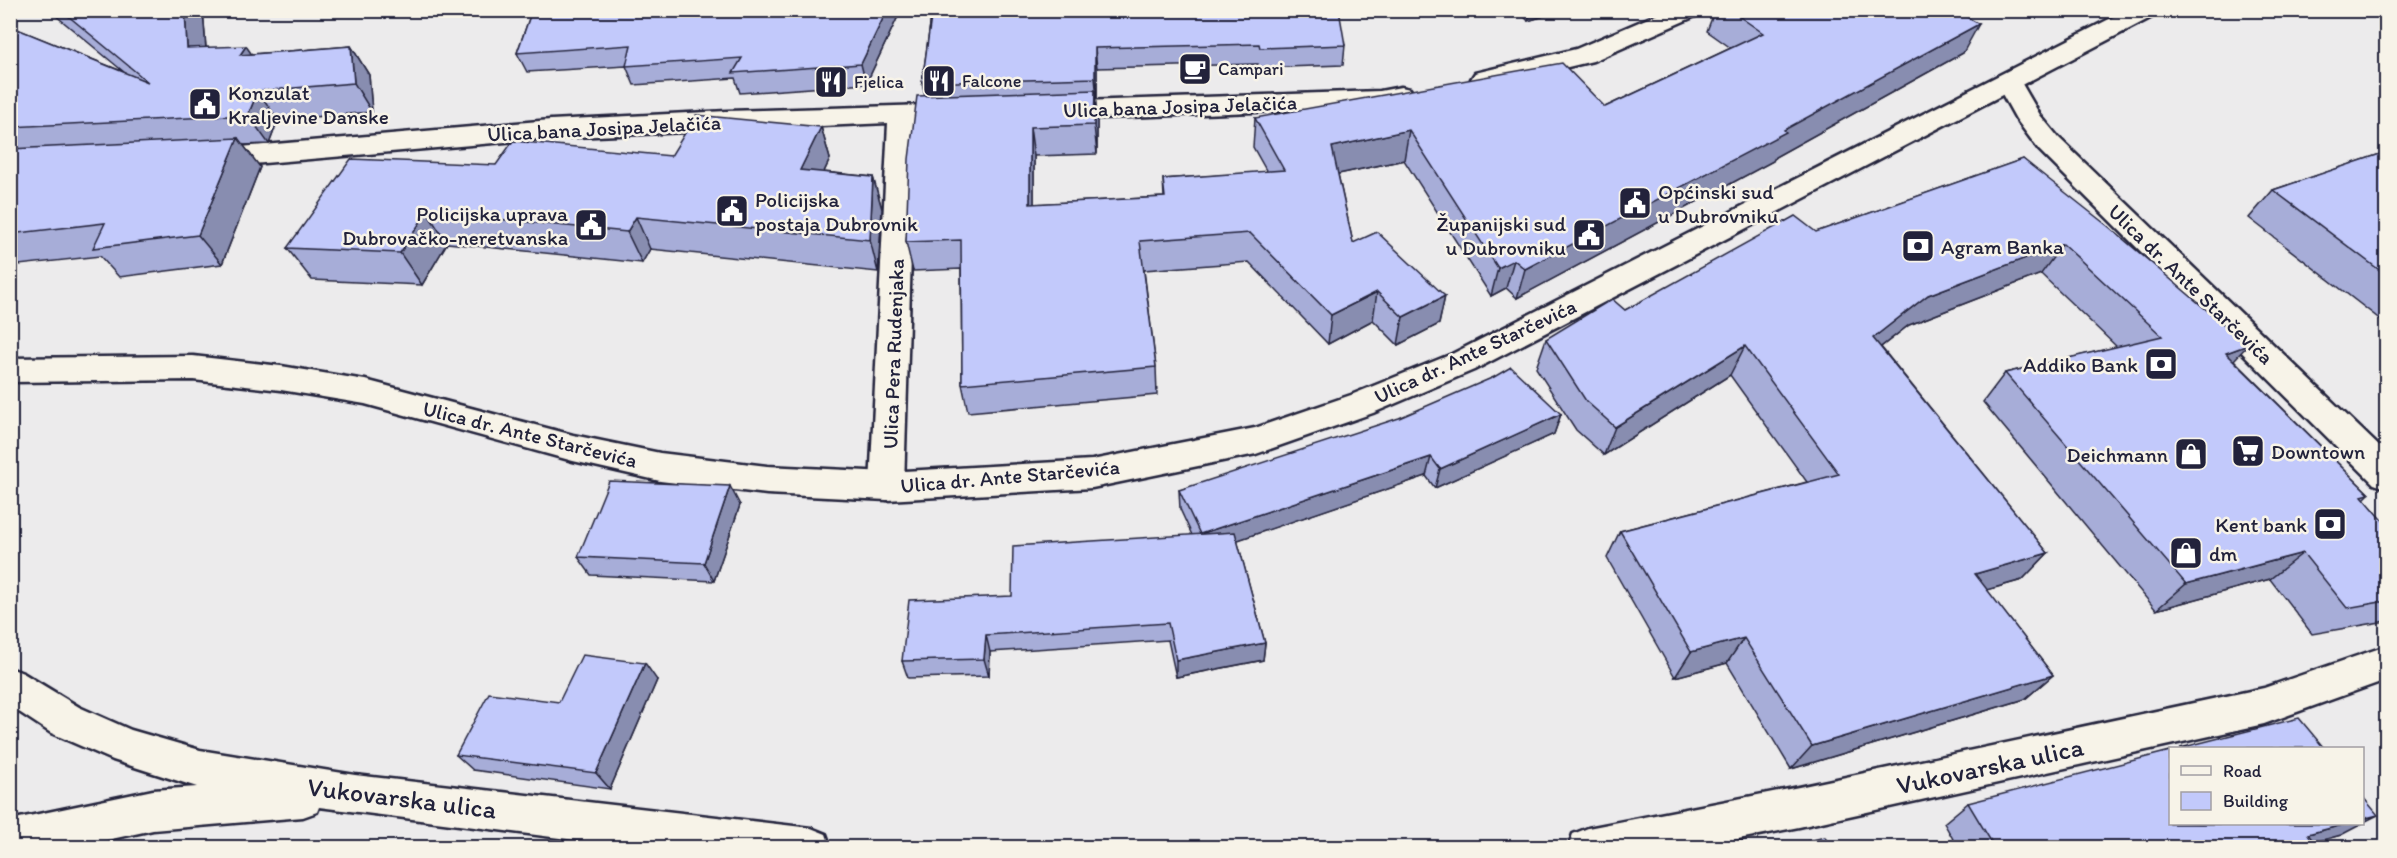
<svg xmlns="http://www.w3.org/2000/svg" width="2397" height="858" font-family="Itim,sans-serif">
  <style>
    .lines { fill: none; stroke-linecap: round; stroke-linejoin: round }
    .minor-casing { stroke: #22223b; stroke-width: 5 }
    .secondary-casing { stroke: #22223b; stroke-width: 5 }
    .minor { fill: #f7f3e8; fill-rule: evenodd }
    .secondary { fill: #f7f3e8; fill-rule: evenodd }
    .wall { fill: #a7add8; stroke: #22223b; stroke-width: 1.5 }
    .shaded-wall { fill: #888db0; stroke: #22223b; stroke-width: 1.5 }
    .building { fill: #c2c9fb; stroke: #22223b; stroke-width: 1.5 }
    .labels { text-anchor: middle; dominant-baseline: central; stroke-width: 5; stroke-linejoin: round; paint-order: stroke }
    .far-poi-label { font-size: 18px; fill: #22223b; stroke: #f7f3e8; text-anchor: start }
    .poi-label { font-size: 21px; fill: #22223b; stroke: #f7f3e8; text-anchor: start }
    .street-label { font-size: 21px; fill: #22223b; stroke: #f7f3e8 }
    .near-street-label { font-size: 26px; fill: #22223b; stroke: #f7f3e8 }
  </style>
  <rect width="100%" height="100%" fill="#ecebec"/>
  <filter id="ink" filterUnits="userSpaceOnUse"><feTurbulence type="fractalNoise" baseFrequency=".0167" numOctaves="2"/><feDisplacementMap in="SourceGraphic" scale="12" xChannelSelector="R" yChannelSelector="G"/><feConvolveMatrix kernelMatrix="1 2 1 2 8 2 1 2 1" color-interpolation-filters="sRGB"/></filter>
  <g filter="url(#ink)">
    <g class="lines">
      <!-- minor casing -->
      <g class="minor-casing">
        <g id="minor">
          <path d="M1667 10H1701L1698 15 1593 61 1484 87 1475 85 1471 79 1475 73 1576 49Z"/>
          <path d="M2009 75 2018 77 2040 115 2059 138 2386 453V488L2374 484 2039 150 2016 119 1996 83 2000 77Z"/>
          <path d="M1401 87 1410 89 1414 95 1410 101 1380 107 1051 120 1042 117 1038 111 1042 105 1051 102 1380 91Z"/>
          <path d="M961 104 970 107 974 113 970 119 961 122 915 123 904 486 899 496 887 500 875 496 870 486 888 123 551 138 207 168 197 165 193 159 197 153 207 150 551 120 727 111Z"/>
        </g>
      </g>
      <!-- secondary casing -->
      <g class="secondary-casing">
        <g id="secondary">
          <path d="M2127 10H2159L2156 15 1474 370 1373 413 1256 454 1092 488 887 500 767 494 660 481 573 461 365 404 281 390 193 380 10 382V358L193 356 281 366 365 380 573 435 660 453 767 466 887 472 1092 460 1255 428 1351 395 1452 354Z"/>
          <path d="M2386 646V680L2264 724 1799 827 1693 848H1568L1573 834 1588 828 1799 787 2264 688Z"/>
          <path d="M10 668 23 673 79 707 131 730 200 750 355 775 811 828 826 834 831 848H638L319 807 317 812 303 817 153 830 70 848H10V820L153 790 197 787 113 760 51 733 10 706Z"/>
        </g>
      </g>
      <!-- minor -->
      <use href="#minor" class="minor"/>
      <!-- secondary -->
      <use href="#secondary" class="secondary"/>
    </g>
    <!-- wall -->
    <g class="wall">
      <path d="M49 10H203L206 47 251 54 351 46 369 75 372 112 278 120 269 144 243 145 260 167 222 264 119 277 100 256 10 266V26L124 72Z"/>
      <path d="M532 10H901L866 84 740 93 735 78 634 85 626 66 527 72 517 53Z"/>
      <path d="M932 10 1345 45 1343 65 1259 68 1258 64 1097 68V98H1095L1097 119V154L1034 156V204L1164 197 1163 179 1267 172 1253 147 1255 118 1605 107 1731 48 1707 31 1715 10H1955L1963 53 1775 157 1773 161 1517 298 1506 288 1491 296 1404 160 1338 174 1353 243 1445 296 1439 324 1398 345 1373 320 1328 344 1249 262 1144 270 1156 367 1157 395 968 412 962 384 961 269 913 271 906 242 925 96 922 83Z"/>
      <path d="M1518 10H1564L1528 21Z"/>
      <path d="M821 127 830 159 824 172 873 177 882 209 878 272 650 249 642 263 447 243 422 285 312 280 287 248 496 165 671 156Z"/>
      <path d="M2386 152V324L2249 218 2273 190Z"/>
      <path d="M2023 159 2234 360 2369 494 2364 499 2386 524V621L2312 634 2270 579 2156 610 1983 402 2005 373 2117 347 2041 274 1909 325 1881 347 2048 553 2022 580 1987 590 2053 675 2025 699 1791 769 1727 663 1675 677 1607 558 1620 531 1807 482 1730 375 1604 455 1576 430 1536 368 1546 339 1625 310 1816 232Z"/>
      <path d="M1561 414 1554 434 1435 488 1426 476 1237 540 1265 643 1263 660 1176 677 1168 640 990 652 989 676 908 678 902 661 1012 596 1192 535 1180 509 1179 490Z"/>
      <path d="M740 505 714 581 591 575 578 557Z"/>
      <path d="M657 680 610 789 473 770 456 755 559 702Z"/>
      <path d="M1968 803 2341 835 2314 842 2318 848H1958L1944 823Z"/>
    </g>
    <!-- shaded-wall -->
    <g class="shaded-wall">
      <path d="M185 10H203L208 77 187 48Z"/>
      <path d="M887 10H901L866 84 861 64Z"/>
      <path d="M1531 10H1564L1528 21Z"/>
      <path d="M1979 24 1963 53 1775 157 1773 161 1517 298 1525 269Z"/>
      <path d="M246 46 266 75 240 55Z"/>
      <path d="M351 46 369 75 372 112 354 83Z"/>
      <path d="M1095 48 1097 68V98L1095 78Z"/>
      <path d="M1095 90 1097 119V154L1094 125Z"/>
      <path d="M258 91 278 120 269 144 248 115Z"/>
      <path d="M821 127 830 159 810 201 800 170Z"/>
      <path d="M1030 127 1034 156V233L1030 204Z"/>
      <path d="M1409 130 1404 160 1329 176 1332 147Z"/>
      <path d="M238 138 260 167 222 264 198 235Z"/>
      <path d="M873 177 882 209 878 272 870 240Z"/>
      <path d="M427 212 447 243 422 285 400 253Z"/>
      <path d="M636 217 650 249 642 263 627 232Z"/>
      <path d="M2063 244 2041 274 1909 325 1855 367 1873 338 1928 295Z"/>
      <path d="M1514 260 1506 288 1491 296 1498 268Z"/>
      <path d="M1377 292 1373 320 1328 344 1331 315Z"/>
      <path d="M1445 296 1439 324 1398 345 1403 317Z"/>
      <path d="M2248 345 2221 374 2226 353Z"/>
      <path d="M1745 346 1730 375 1604 455 1615 427Z"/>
      <path d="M1561 414 1554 434 1435 488 1440 469Z"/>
      <path d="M1431 457 1426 476 1200 553V534Z"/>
      <path d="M730 486 740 505 714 581 704 563Z"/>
      <path d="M2048 553 2022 580 1951 600 1975 574Z"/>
      <path d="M2303 553 2270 579 2156 610 2186 584Z"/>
      <path d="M986 635 990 652 989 676 984 659Z"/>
      <path d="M1744 638 1727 663 1675 677 1691 652Z"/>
      <path d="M1265 643 1263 660 1176 677V660Z"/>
      <path d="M645 663 657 680 610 789 596 773Z"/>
      <path d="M2053 675 2025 699 1791 769 1812 746Z"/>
      <path d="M2378 815 2362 823V819Z"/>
      <path d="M2346 824H2362L2341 835 2294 848 2308 834Z"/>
    </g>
    <!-- building -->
    <g class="building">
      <path d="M61 10H185L187 48 246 46 240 55 351 46 354 83 258 91 248 115 10 127V26L148 82Z"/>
      <path d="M532 10H887L861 64 733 73 742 58 626 66 631 45 517 53Z"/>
      <path d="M932 10H1339L1345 45 1260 48 1259 44 1095 48V78L922 83Z"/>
      <path d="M1730 10H1955L1979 24 1784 130 1786 132 1525 269 1514 260 1498 268 1409 130 1332 147 1353 243 1377 232 1445 296 1403 317 1377 292 1331 315 1250 233 1140 241 1156 367 962 384 961 240 906 242 909 159 917 96 1095 90 1094 125 1030 127V204L1165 197 1163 179 1284 170 1255 118 1562 63 1605 107 1763 33Z"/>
      <path d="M696 115 821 127 800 170 873 177 870 240 636 217 627 232 427 212 400 253 287 248 351 159 496 165 513 141 671 156Z"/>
      <path d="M238 138 198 235 93 248 105 223 10 234V149Z"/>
      <path d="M2386 152V275L2273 190Z"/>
      <path d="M2023 159 2109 227 2248 345 2226 353 2369 494 2362 496 2386 524V601L2347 608 2303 553 2186 584 2005 373 2162 336 2063 244 1928 295 1873 338 2048 553 1975 574 2053 675 1812 746 1744 638 1691 652 1620 531 1839 474 1745 346 1615 427 1586 401 1546 339 1612 299 1625 310 1795 216 1816 232Z"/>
      <path d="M1511 367 1561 414 1440 469 1431 457 1200 534 1179 490 1399 418 1494 377Z"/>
      <path d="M609 481 730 486 704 563 578 557Z"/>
      <path d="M1235 532 1265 643 1176 660 1168 623 986 635 984 659 902 661 909 600 1012 596 1013 546Z"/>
      <path d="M582 655 645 663 596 773 456 755 489 693 559 702Z"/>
      <path d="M2299 718 2324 748H2180Z"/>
      <path d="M2170 751V824H2346L2308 834 2318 848H1995L1968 803Z"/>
      <path d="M2362 796 2378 815 2362 819Z"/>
      <path d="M1825 837 1830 848H1781Z"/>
    </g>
  </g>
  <!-- icons -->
  <defs>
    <g id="cafe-square" transform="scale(1.725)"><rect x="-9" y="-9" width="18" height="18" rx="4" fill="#22223b" stroke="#f7f3e8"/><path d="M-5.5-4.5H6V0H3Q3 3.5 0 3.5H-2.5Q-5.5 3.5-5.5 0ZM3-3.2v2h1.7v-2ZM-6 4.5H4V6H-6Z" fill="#fff"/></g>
    <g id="restaurant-square" transform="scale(1.725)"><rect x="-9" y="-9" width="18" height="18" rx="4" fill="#22223b" stroke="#f7f3e8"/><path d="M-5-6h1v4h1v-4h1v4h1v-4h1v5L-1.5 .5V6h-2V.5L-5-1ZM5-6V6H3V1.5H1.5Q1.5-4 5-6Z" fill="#fff"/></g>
    <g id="civic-square" transform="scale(1.725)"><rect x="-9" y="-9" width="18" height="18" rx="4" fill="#22223b" stroke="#f7f3e8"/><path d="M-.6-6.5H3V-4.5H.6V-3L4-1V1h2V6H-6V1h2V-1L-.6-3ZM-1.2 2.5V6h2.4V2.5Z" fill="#fff"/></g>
    <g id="bank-square" transform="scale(1.725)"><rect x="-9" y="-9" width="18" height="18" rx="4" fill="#22223b" stroke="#f7f3e8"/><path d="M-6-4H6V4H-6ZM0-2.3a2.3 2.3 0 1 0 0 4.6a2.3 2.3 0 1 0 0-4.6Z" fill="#fff"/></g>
    <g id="supermarket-square" transform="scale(1.725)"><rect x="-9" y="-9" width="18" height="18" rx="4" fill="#22223b" stroke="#f7f3e8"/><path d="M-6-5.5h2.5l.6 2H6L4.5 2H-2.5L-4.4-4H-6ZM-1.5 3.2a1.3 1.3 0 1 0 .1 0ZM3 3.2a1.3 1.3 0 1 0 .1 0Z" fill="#fff"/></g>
    <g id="shop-square" transform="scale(1.725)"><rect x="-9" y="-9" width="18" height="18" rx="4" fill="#22223b" stroke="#f7f3e8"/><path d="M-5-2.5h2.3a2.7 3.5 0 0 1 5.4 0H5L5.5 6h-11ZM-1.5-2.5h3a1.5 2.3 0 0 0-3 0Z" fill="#fff"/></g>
  </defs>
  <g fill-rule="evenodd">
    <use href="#cafe-square" x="1195" y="69"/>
    <use href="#restaurant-square" x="939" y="81"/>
    <use href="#restaurant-square" x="831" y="82"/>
    <use href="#civic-square" x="205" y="104"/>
    <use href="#civic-square" x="1635" y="203"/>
    <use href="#civic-square" x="732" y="211"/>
    <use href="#civic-square" x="591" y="225"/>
    <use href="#civic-square" x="1589" y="235"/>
    <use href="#bank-square" x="1918" y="246"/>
    <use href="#bank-square" x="2161" y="364"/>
    <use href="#supermarket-square" x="2248" y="451"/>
    <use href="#shop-square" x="2191" y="454"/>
    <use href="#bank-square" x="2330" y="524"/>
    <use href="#shop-square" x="2186" y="553"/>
  </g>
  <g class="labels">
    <!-- far-poi labels -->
    <g class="far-poi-label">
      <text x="1218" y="69">Campari</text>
      <text x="962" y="81">Falcone</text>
      <text x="854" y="82">Fjelica</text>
    </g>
    <!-- poi labels -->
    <g class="poi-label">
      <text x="228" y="92">Konzulat<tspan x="228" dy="24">Kraljevine Danske</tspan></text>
      <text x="1658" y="191">Općinski sud<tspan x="1658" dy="24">u Dubrovniku</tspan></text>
      <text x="755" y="199">Policijska<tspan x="755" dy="24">postaja Dubrovnik</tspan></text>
      <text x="568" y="213" text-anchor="end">Policijska uprava<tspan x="568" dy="24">Dubrovačko-neretvanska</tspan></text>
      <text x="1566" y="223" text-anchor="end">Županijski sud<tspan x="1566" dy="24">u Dubrovniku</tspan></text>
      <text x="1941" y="246">Agram Banka</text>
      <text x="2138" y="364" text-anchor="end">Addiko Bank</text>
      <text x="2271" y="451">Downtown</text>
      <text x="2168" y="454" text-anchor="end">Deichmann</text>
      <text x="2307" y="524" text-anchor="end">Kent bank</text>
      <text x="2209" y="553">dm</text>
    </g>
    <!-- street labels -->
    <g class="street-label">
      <text transform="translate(1180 106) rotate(-2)">Ulica bana Josipa Jelačića</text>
      <text transform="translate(604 128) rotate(-3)">Ulica bana Josipa Jelačića</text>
      <text transform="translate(2191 284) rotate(44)">Ulica dr. Ante Starčevića</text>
      <text transform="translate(1475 351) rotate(-25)">Ulica dr. Ante Starčevića</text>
      <text transform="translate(893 354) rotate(-88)">Ulica Pera Rudenjaka</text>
      <text transform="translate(530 434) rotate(14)">Ulica dr. Ante Starčevića</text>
      <text transform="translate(1010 476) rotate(-5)">Ulica dr. Ante Starčevića</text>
    </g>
    <!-- near-street labels -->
    <g class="near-street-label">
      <text transform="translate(1990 766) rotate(-12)">Vukovarska ulica</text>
      <text transform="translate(402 798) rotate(7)">Vukovarska ulica</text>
    </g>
  </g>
  <!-- margin -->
  <rect width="2397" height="858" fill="none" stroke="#f7f3e8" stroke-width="36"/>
  <rect x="18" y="18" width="2361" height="822" fill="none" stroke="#22223b" stroke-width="2" filter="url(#ink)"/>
  <!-- legend -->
  <rect x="2169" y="747" width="195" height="78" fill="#f7f3e8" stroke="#a29fa3" stroke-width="1.5"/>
  <rect x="2181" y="766" width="30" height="9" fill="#f7f3e8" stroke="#a29fa3" stroke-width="1.5"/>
  <text x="2223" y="777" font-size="18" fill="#22223b">Road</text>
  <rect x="2181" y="792" width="30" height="18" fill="#c2c9fb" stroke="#a29fa3" stroke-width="1.5"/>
  <text x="2223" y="807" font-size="18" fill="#22223b">Building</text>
</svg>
